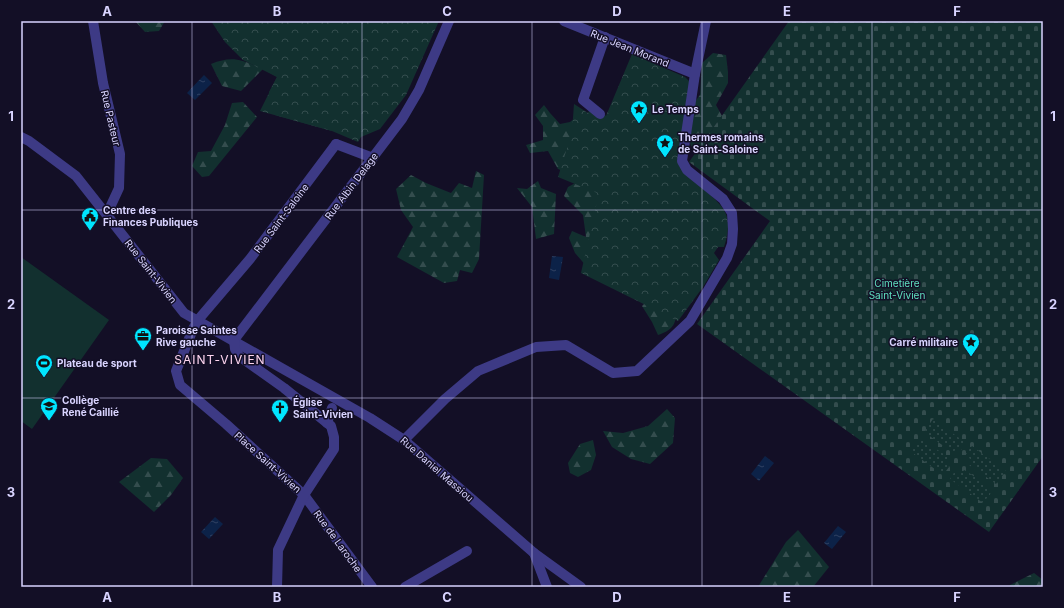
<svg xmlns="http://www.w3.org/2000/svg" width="1064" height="608" font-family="Inter,sans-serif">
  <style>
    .forest { fill: url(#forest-firs) }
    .cemetery { fill: url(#cemetery-stones) }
    .park { fill: url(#park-crowns) }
    .garden { fill: url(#garden-dots) }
    .pitch { fill: #12302f }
    .water { fill: url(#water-ripples) }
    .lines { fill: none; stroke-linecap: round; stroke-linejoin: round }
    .pedestrian { stroke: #3d3a85; stroke-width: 10 }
    .minor { stroke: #3d3a85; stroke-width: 10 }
    .grid { fill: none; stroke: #d9d4ff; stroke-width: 1; stroke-opacity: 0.55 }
    .labels { text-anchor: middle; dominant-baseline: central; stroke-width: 3; stroke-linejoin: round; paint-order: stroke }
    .street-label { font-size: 10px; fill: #d9d4ff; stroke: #130f26 }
    .poi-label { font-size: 10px; font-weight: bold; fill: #d9d4ff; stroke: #130f26; text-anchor: start }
    .park-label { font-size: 10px; fill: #5fe0c0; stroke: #130f26 }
    .quarter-label { font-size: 12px; letter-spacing: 1px; fill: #ffd6f0; stroke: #130f26 }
    .neatline { fill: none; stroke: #d9d4ff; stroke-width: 1.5 }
    .grid-label { font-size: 13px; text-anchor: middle; font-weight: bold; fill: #d9d4ff }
  </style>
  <defs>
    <pattern id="forest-firs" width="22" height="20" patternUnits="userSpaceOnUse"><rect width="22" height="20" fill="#12302f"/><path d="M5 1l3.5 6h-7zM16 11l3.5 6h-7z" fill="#344d4e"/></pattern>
    <pattern id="cemetery-stones" width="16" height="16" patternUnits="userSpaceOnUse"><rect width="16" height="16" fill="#12302f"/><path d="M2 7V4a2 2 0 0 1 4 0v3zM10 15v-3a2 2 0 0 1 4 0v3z" fill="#344d4e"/></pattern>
    <pattern id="park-crowns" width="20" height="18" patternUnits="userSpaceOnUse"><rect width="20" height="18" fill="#12302f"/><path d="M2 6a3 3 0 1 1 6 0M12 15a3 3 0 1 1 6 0" fill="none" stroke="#344d4e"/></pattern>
    <pattern id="garden-dots" width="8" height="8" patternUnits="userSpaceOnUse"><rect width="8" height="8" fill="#12302f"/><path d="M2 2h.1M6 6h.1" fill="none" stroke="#344d4e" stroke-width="1.8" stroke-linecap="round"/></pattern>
    <pattern id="water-ripples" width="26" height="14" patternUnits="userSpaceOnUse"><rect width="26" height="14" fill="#0c2248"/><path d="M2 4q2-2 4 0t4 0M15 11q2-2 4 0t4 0" fill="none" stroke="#2f4163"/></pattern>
  </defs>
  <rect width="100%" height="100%" fill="#130f26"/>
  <!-- forest -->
  <g class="forest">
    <path d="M135 21H165L159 31 145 32Z"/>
    <path d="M713 53 726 55 728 72V83L716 105 722 116 699 148 691 146 689 140 694 103 700 95 702 63Z"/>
    <path d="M255 55 332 131 275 115 269 92 277 77 263 69 241 91 222 86 211 64C229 57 238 58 256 66Z"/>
    <path d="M243 102 257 117 209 176 202 177 192 166 198 152 211 151 225 125 232 103Z"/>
    <path d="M544 105 550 113 560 124 570 122 580 114 563 171 558 169 548 151 530 153 526 145 543 140V126L535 115Z"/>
    <path d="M605 165 588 268 575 253 569 238 572 231 586 237 583 215 564 196 568 187 590 175Z"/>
    <path d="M476 171 484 175 479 259 472 273 460 270 457 281 444 283 397 257 413 227 401 210 396 189 411 175 426 183 451 193 459 183 472 188Z"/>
    <path d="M538 181 541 188 556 194 554 234 536 239 532 207 517 188 527 189Z"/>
    <path d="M655 293 678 307C675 324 675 329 658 335L652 322 642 306Z"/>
    <path d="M667 409 675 418 673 443 650 464 631 459 612 447 603 431 623 433 648 426Z"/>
    <path d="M593 440 596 455 591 470 578 477 570 473 568 463 580 444Z"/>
    <path d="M151 458 167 459 183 478 171 495 154 512 119 482Z"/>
    <path d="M798 530 829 567 813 587H758L786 542Z"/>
    <path d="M1034 573 1043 580V587H1009L1010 585Z"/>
  </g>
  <!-- cemetery -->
  <path class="cemetery" d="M789 21H1043V456L989 532 697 324 770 221 689 162Z"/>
  <!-- park -->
  <g class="park">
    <path d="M211 21H439L406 95 380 129 361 137 358 142 332 131 260 111 277 77 243 60 225 42Z"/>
    <path d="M632 54 685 77 689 81 690 89 679 158C685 166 690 176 698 183 720 206 736 210 724 247H718L714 253 719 260 703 287 678 321 581 273 596 207 597 193 558 177 572 132 574 104 588 113 592 103 606 116Z"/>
  </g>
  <!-- garden -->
  <g class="garden">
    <path d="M933 419 966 443 961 450H956L952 452 924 432Z"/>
    <path d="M920 438 948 457 947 462 949 467 943 475 910 451Z"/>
    <path d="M972 446 1006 471 996 484 969 465 970 459 966 453Z"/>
    <path d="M965 470 993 490 983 503 950 479 955 471 961 472Z"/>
  </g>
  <!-- pitch -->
  <path class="pitch" d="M21 257 109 320 32 429 21 421Z"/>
  <!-- water -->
  <g class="water">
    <path d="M204 75 212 83 195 100 187 93Z"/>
    <path d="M552 256 563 257 559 280 549 278Z"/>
    <path d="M765 456 774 463 759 481 751 474Z"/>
    <path d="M215 517 223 524 209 539 201 532Z"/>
    <path d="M838 526 846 532 832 549 824 543Z"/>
  </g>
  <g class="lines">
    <!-- pedestrian -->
    <g class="pedestrian">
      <path d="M198 320 250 259 336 144"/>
      <path d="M327 423 332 408"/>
    </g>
    <!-- minor -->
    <g class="minor">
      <path d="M93 21 103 83 120 154 119 188 107 214"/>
      <path d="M564 21 695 74"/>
      <path d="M600 114 583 100 605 37"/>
      <path d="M21 137 29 141 76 176 184 313 370 418 404 440 534 553 581 587"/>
      <path d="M336 144 373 158"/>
      <path d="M198 320 193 329 176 371 180 385 226 424 304 495 372 587"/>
      <path d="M234 340 402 119 419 90 449 21"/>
      <path d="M234 340 235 349 239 356 284 388 331 426 334 437V449L304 495 278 550 277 587"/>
      <path d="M404 440 445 399 478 371 536 347 566 345 613 373 637 371 690 321 727 258 732 244 733 229 732 213 723 199 687 170 682 161 695 74 706 21"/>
      <path d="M534 553 547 587"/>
      <path d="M405 587 467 551"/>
    </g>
  </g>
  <!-- grid -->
  <path class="grid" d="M192 21V587M362 21V587M532 21V587M702 21V587M872 21V587M21 210H1043M21 398H1043"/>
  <!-- icons -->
  <defs>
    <g id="sight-pin" transform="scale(0.9)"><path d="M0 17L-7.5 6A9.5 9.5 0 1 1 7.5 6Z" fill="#00e5ff" stroke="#130f26"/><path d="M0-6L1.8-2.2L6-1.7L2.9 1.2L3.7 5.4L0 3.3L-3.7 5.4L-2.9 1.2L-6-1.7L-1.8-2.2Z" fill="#111"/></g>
    <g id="civic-pin" transform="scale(0.9)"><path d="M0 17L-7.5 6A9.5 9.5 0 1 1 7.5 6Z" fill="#00e5ff" stroke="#130f26"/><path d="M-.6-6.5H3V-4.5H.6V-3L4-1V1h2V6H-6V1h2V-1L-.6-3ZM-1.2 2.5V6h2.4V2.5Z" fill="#111"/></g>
    <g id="office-pin" transform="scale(0.9)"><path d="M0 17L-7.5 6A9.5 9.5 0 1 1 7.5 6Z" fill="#00e5ff" stroke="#130f26"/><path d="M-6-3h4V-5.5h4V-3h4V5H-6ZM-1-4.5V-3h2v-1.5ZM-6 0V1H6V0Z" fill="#111"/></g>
    <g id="stadium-pin" transform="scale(0.9)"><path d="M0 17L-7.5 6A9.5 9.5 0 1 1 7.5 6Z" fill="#00e5ff" stroke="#130f26"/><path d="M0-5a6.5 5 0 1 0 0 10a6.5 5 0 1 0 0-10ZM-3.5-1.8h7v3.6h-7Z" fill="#111"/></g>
    <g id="school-pin" transform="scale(0.9)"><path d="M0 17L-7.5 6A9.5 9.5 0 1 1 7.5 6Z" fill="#00e5ff" stroke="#130f26"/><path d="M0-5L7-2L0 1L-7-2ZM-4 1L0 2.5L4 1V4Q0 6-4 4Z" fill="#111"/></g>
    <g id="church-pin" transform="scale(0.9)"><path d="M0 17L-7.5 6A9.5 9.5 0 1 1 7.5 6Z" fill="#00e5ff" stroke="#130f26"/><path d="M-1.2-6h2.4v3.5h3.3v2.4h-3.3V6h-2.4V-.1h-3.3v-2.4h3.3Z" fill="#111"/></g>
  </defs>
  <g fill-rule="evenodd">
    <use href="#sight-pin" x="639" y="109"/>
    <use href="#sight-pin" x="665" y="143"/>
    <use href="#civic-pin" x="90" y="216"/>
    <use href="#office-pin" x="143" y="336"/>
    <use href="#sight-pin" x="971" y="342"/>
    <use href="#stadium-pin" x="44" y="363"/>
    <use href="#school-pin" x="49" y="406"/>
    <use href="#church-pin" x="280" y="408"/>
  </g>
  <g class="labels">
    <!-- street labels -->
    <g class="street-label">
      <text transform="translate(630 48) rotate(22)">Rue Jean Morand</text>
      <text transform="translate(111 118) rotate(77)">Rue Pasteur</text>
      <text transform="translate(351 186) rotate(-53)">Rue Albin Delage</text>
      <text transform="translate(281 218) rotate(-53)">Rue Saint-Saloine</text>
      <text transform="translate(151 271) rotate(52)">Rue Saint-Vivien</text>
      <text transform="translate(268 462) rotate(42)">Place Saint-Vivien</text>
      <text transform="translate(437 469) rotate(41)">Rue Daniel Massiou</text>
      <text transform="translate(338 541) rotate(54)">Rue de Laroche</text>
    </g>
    <!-- poi labels -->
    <g class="poi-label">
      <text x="652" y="109">Le Temps</text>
      <text x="678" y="137">Thermes romains<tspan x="678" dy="12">de Saint-Saloine</tspan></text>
      <text x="103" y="210">Centre des<tspan x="103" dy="12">Finances Publiques</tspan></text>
      <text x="156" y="330">Paroisse Saintes<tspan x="156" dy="12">Rive gauche</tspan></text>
      <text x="958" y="342" text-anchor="end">Carré militaire</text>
      <text x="57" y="363">Plateau de sport</text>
      <text x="62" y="400">Collège<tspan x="62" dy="12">René Caillié</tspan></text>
      <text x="293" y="402">Église<tspan x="293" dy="12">Saint-Vivien</tspan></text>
    </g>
    <!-- park labels -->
    <g class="park-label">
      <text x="897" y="283">Cimetière<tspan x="897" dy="12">Saint-Vivien</tspan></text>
    </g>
    <!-- quarter labels -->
    <g class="quarter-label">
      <text x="220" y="359">SAINT-VIVIEN</text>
    </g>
  </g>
  <!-- border -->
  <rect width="1064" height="608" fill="none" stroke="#130f26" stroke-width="44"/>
  <rect x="22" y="22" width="1020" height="564" class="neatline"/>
  <g class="grid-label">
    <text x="107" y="16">A</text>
    <text x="277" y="16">B</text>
    <text x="447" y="16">C</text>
    <text x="617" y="16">D</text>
    <text x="787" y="16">E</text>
    <text x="957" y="16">F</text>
    <text x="11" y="121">1</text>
    <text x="1053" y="121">1</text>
    <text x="11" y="309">2</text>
    <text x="1053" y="309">2</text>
    <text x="11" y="497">3</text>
    <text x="1053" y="497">3</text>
    <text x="107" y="602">A</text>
    <text x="277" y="602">B</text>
    <text x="447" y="602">C</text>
    <text x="617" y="602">D</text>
    <text x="787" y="602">E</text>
    <text x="957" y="602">F</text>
  </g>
</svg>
